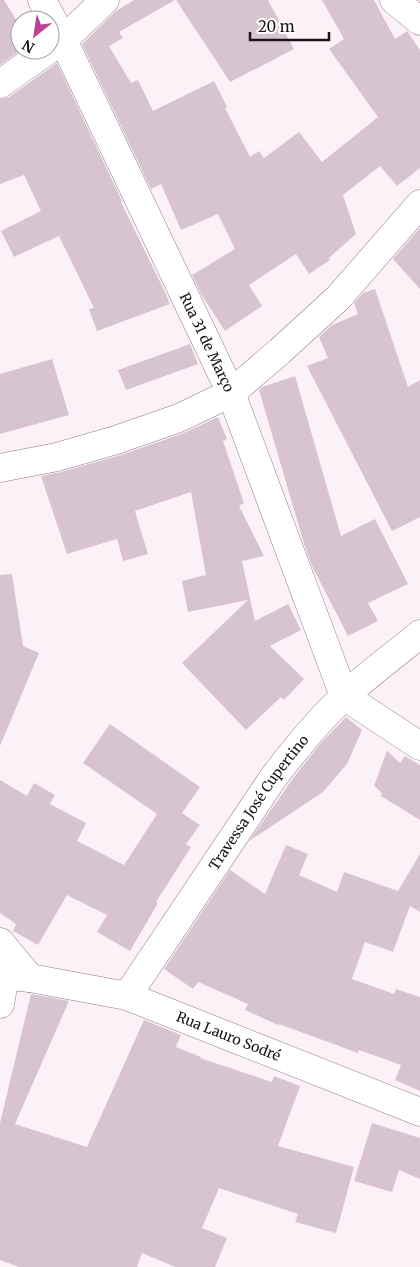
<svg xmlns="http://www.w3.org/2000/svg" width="420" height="1267" font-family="Merriweather,serif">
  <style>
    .building { fill: #d8c4d0 }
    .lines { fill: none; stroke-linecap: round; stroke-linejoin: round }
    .street-casing { stroke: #8e7c86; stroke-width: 29 }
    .secondary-casing { stroke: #8e7c86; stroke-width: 29 }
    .street { stroke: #fff; stroke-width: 28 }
    .secondary { stroke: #fff; stroke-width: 28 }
    .labels { text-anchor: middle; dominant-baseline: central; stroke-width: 4; stroke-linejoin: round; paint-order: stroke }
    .street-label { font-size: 14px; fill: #1b1418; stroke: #fff }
  </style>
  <rect width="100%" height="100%" fill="#fdf1f8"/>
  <!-- building -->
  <g class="building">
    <path d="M0 0H4L20 26V51L0 65Z"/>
    <path d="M134 0H175L119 32 123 38 109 46 131 83 138 80 153 111 214 81 227 107 225 108 250 157 259 151 264 158 299 132 322 162 378 117 329 49 344 39 322 0H374L395 39 407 31 420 50V168L397 186 380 166 343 195 356 234 329 258 330 260 309 274 296 254 249 285 262 306 225 331 201 294 192 275 235 249 218 214 181 230 161 184 151 189 82 44 116 11Z"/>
    <path d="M176 0H268L294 49 230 82Z"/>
    <path d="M57 63 122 201 121 202 164 290 170 304 97 331 89 309 94 308 59 236 14 257 1 231 41 211 24 175 0 184V99L9 97Z"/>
    <path d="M420 228V289L393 259Z"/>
    <path d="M375 289 408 387 420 380V517L392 531 307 366 328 358 319 337 332 325 358 314 354 303 363 293Z"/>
    <path d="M190 344 198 364 126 390 118 370Z"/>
    <path d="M52 359 69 415 0 434V374Z"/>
    <path d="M295 376 341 536 375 519 408 584 368 603 378 621 348 636 312 566 304 544 259 390 262 387Z"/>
    <path d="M218 417 227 439 223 441 244 503 239 506 264 556 242 561 255 621 288 604 301 630 270 646 304 679 284 700 281 697 246 730 182 663 248 600 188 612 182 581 206 575 191 492 135 511 148 554 123 561 117 539 67 554 41 476 61 472 121 455 184 433Z"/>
    <path d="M12 574 23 646 39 653 0 746V575Z"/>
    <path d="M346 717 362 730 347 764 323 792 249 841 294 777 319 745Z"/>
    <path d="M110 724 200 787 182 813 200 825 186 844 191 847 156 902 158 903 130 951 97 932 107 915 67 895 38 945 13 931 16 924 0 913V780L27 796 34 783 55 795 50 804 86 823 77 841 124 865 157 814 83 763Z"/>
    <path d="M387 751 400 763 405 756 420 765V820L381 796 382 793 374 786Z"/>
    <path d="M286 845 308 854 299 875 337 892 344 872 398 891 420 854V912L410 906 393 952 365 942 352 979 394 994 396 989 420 997V1091L395 1080 401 1065 359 1050 358 1053 279 1024 278 1025 245 1010 248 1004 198 982 193 989 164 969 230 870 265 894Z"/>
    <path d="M31 994 69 1001 15 1124 87 1147 144 1020 181 1035 176 1047 201 1057 200 1058 272 1082 274 1076 300 1086 278 1146 354 1167 336 1233 295 1222 298 1214 219 1188 202 1228 227 1238 215 1267H175L142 1253 137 1267H19L0 1260V1123Z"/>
    <path d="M372 1123 420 1138V1179L399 1170 392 1192 354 1181Z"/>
  </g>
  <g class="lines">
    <!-- street casing -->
    <g class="street-casing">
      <g id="street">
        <path id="s1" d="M42 0 63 40 231 393 344 696 420 746"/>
        <path d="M394 0 420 21"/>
        <path d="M50 49 63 40 105 0"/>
        <path d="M0 84 48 50"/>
        <path d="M0 468 57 457 116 440 179 418 231 393 280 351 338 298 420 204"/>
        <path d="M0 942 30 978"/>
        <path id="s2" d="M127 996 273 778C295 749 318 720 345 696 368 674 395 655 420 634"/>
        <path d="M0 1004 5 975"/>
      </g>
    </g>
    <!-- secondary casing -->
    <g class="secondary-casing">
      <g id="secondary">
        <path id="s3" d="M0 975 30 978 127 996 420 1112"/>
      </g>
    </g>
    <!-- street -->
    <use href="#street" class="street"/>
    <!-- secondary -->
    <use href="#secondary" class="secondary"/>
  </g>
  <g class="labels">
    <!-- street labels -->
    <g class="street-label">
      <text stroke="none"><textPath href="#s1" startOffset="380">Rua 31 de Março</textPath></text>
      <text stroke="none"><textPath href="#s2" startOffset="234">Travessa José Cupertino</textPath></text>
      <text stroke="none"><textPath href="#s3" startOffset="238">Rua Lauro Sodré</textPath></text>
    </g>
  </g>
  <!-- north arrow -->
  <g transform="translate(35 35) rotate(210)"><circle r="24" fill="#ffffff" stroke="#a4a1a3"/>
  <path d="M0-4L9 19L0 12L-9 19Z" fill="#bb4295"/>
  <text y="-8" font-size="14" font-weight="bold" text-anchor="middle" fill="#1b1418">N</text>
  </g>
  <!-- scale -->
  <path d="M250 32v8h79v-8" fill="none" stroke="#1b1418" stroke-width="2.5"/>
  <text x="258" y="32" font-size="15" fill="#1b1418" stroke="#ffffff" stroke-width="4" paint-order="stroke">20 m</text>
</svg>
